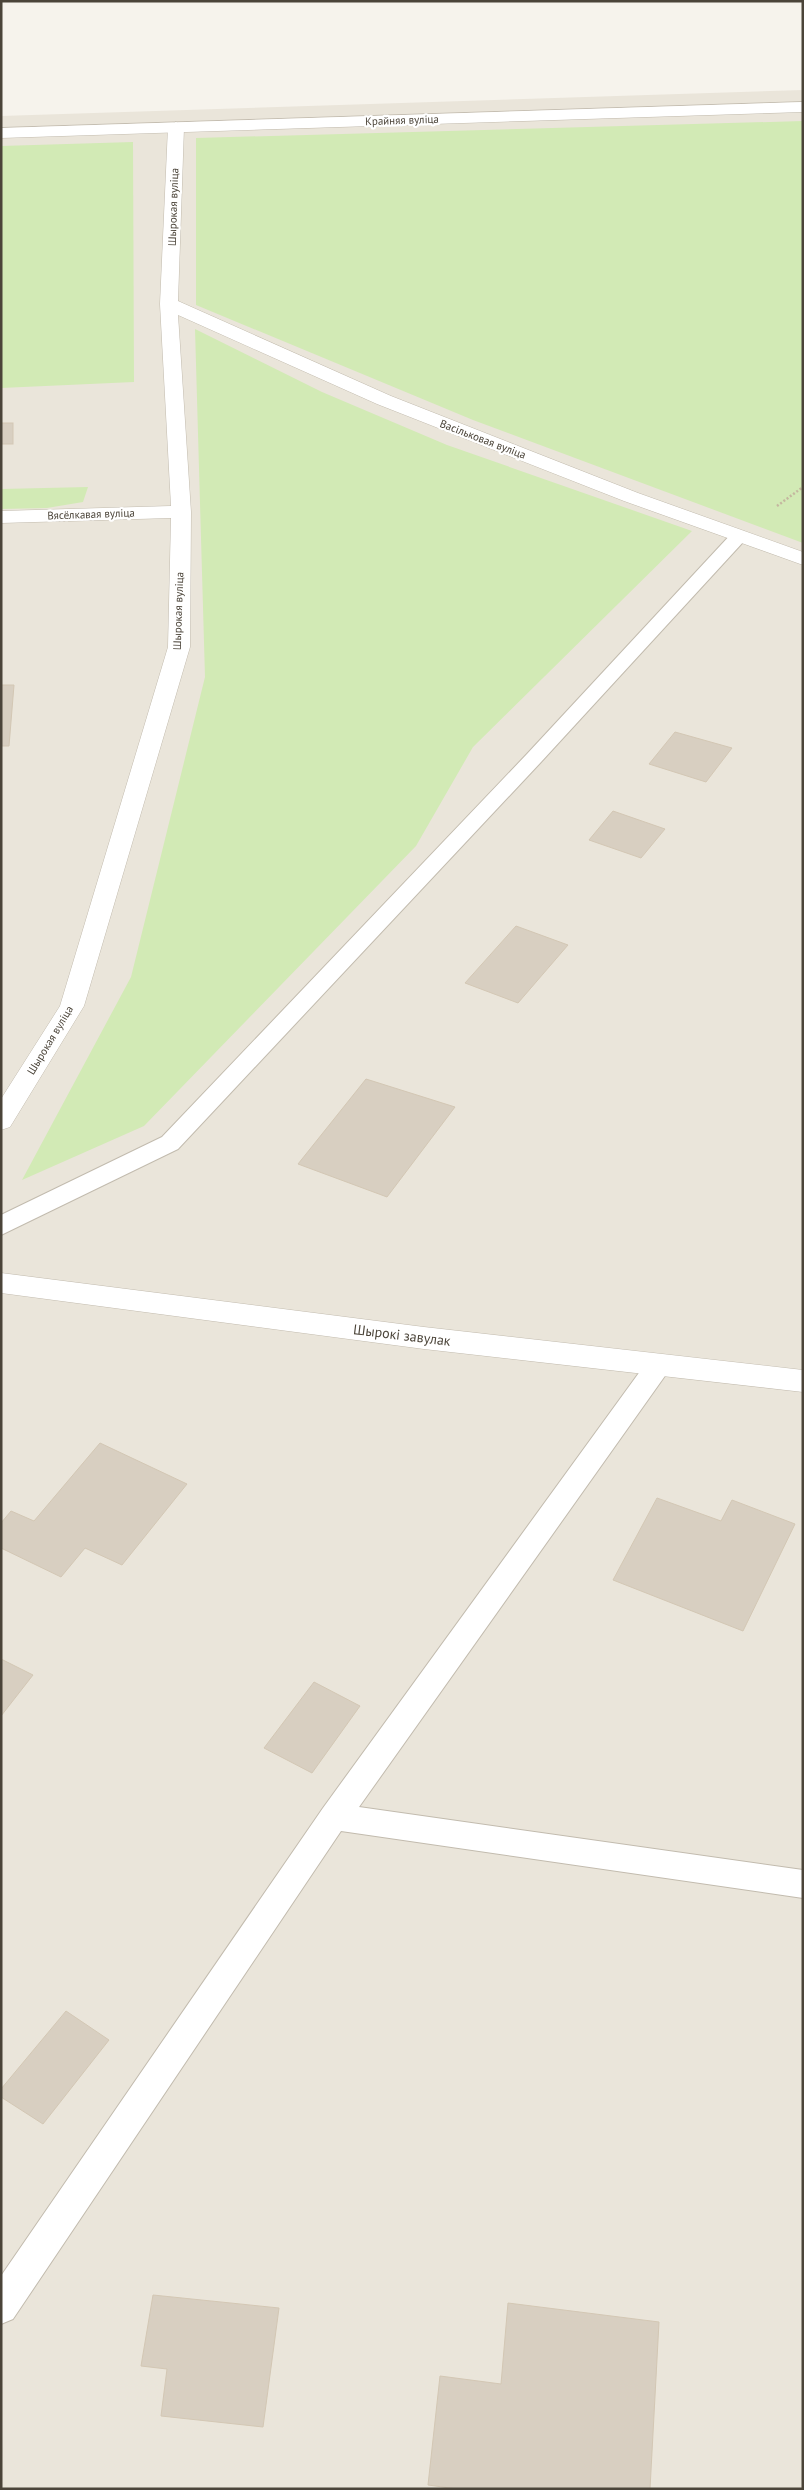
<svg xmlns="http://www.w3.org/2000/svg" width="804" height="2490" font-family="'PT Sans',sans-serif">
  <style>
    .residential { fill: #eae5da }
    .green { fill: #d2eab5 }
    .building { fill: #d8cfc1; stroke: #d3c7b4 }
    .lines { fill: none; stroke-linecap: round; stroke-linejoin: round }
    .service-casing { stroke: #c2bbae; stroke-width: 2 }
    .minor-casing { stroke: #c2bbae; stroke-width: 1 }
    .tertiary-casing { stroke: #c2bbae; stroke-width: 1 }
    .path { stroke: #c4b79f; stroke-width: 2.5; stroke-dasharray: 2 2; stroke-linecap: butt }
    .service { fill: #fff; fill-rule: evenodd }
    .minor { fill: #fff; fill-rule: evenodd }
    .tertiary { fill: #fff; fill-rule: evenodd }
    .labels { text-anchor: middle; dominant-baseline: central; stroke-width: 4.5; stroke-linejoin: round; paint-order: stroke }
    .far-street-label { font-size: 11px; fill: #4b4439; stroke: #fff }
    .street-label { font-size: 14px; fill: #4b4439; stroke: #fff }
  </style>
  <rect width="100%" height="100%" fill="#f6f3ec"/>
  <!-- residential -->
  <path class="residential" d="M803 90V2489H1V116Z"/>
  <!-- green -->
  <g class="green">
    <path d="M803 121V543L473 420 196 305V138Z"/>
    <path d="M133 142 134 382 1 388V146Z"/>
    <path d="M195 329 322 392 447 445 692 531 473 747 416 846 144 1126 22 1180 131 977 205 677Z"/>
    <path d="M88 487 83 502 47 508 1 509V489Z"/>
  </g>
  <!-- building -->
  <g class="building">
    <rect x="1" y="423" width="12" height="21"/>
    <path d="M1 685H14L9 746H1Z"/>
    <path d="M675 732 732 748 706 782 649 764Z"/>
    <path d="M613 811 665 829 641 858 589 840Z"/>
    <path d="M516 926 568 945 518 1003 465 983Z"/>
    <path d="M366 1079 455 1107 387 1197 298 1164Z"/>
    <path d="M100 1443 187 1484 122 1565 85 1548 61 1577 1 1548V1523L11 1511 34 1521Z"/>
    <path d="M657 1498 721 1521 732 1500 795 1524 743 1631 613 1580Z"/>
    <path d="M1 1659 33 1675 1 1716Z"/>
    <path d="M314 1682 360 1706 312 1773 264 1748Z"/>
    <path d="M66 2011 109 2040 43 2124 1 2097V2089Z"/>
    <path d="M153 2295 279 2308 263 2427 161 2416 167 2369 141 2366Z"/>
    <path d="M508 2303 659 2322 650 2489H457L428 2485 440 2376 501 2384Z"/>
  </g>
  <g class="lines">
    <!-- service casing -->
    <g class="service-casing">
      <g id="service">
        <path d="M739 531 745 532 748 536 745 540 541 762 178 1149 1 1235V1215L162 1137 527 754 733 532Z"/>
        <path d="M658 1356 667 1359 671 1366 667 1373 359 1807 803 1870V1898L341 1831 13 2319 1 2324V2276L323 1808 649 1359Z"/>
      </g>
    </g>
    <!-- minor casing -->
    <g class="minor-casing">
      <g id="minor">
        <path d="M176 122 184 127 178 301 391 396 638 493 803 552V565L624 501 377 404 178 315 191 512 190 647 84 1006 10 1127 1 1130V1099L60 1006 168 647 171 518 1 523V511L171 506 160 304 168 127Z"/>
        <path d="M1 1273 424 1327 803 1370V1392L424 1349 1 1293Z"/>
      </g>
    </g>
    <!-- tertiary casing -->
    <g class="tertiary-casing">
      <path id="tertiary" d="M803 102V112L1 138V128Z"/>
    </g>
    <!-- path -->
    <path class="path" d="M777 506 803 487"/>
    <!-- service -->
    <use href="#service" class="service"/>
    <!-- minor -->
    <use href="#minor" class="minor"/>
    <!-- tertiary -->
    <use href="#tertiary" class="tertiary"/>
  </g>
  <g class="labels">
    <!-- far-street labels -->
    <g class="far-street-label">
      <text transform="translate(402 120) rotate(-2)">Крайняя вуліца</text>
      <text transform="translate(173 207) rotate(-88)">Шырокая вуліца</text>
      <text transform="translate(483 439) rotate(21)">Васільковая вуліца</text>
      <text transform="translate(91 514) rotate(-2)">Вясёлкавая вуліца</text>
      <text transform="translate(178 611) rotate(-88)">Шырокая вуліца</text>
      <text transform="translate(50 1040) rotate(-59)">Шырокая вуліца</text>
    </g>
    <!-- street labels -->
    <g class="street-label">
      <text transform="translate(402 1335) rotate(7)">Шырокі завулак</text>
    </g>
  </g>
  <!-- border -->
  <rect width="804" height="2490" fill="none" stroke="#4b4439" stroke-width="5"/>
</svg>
